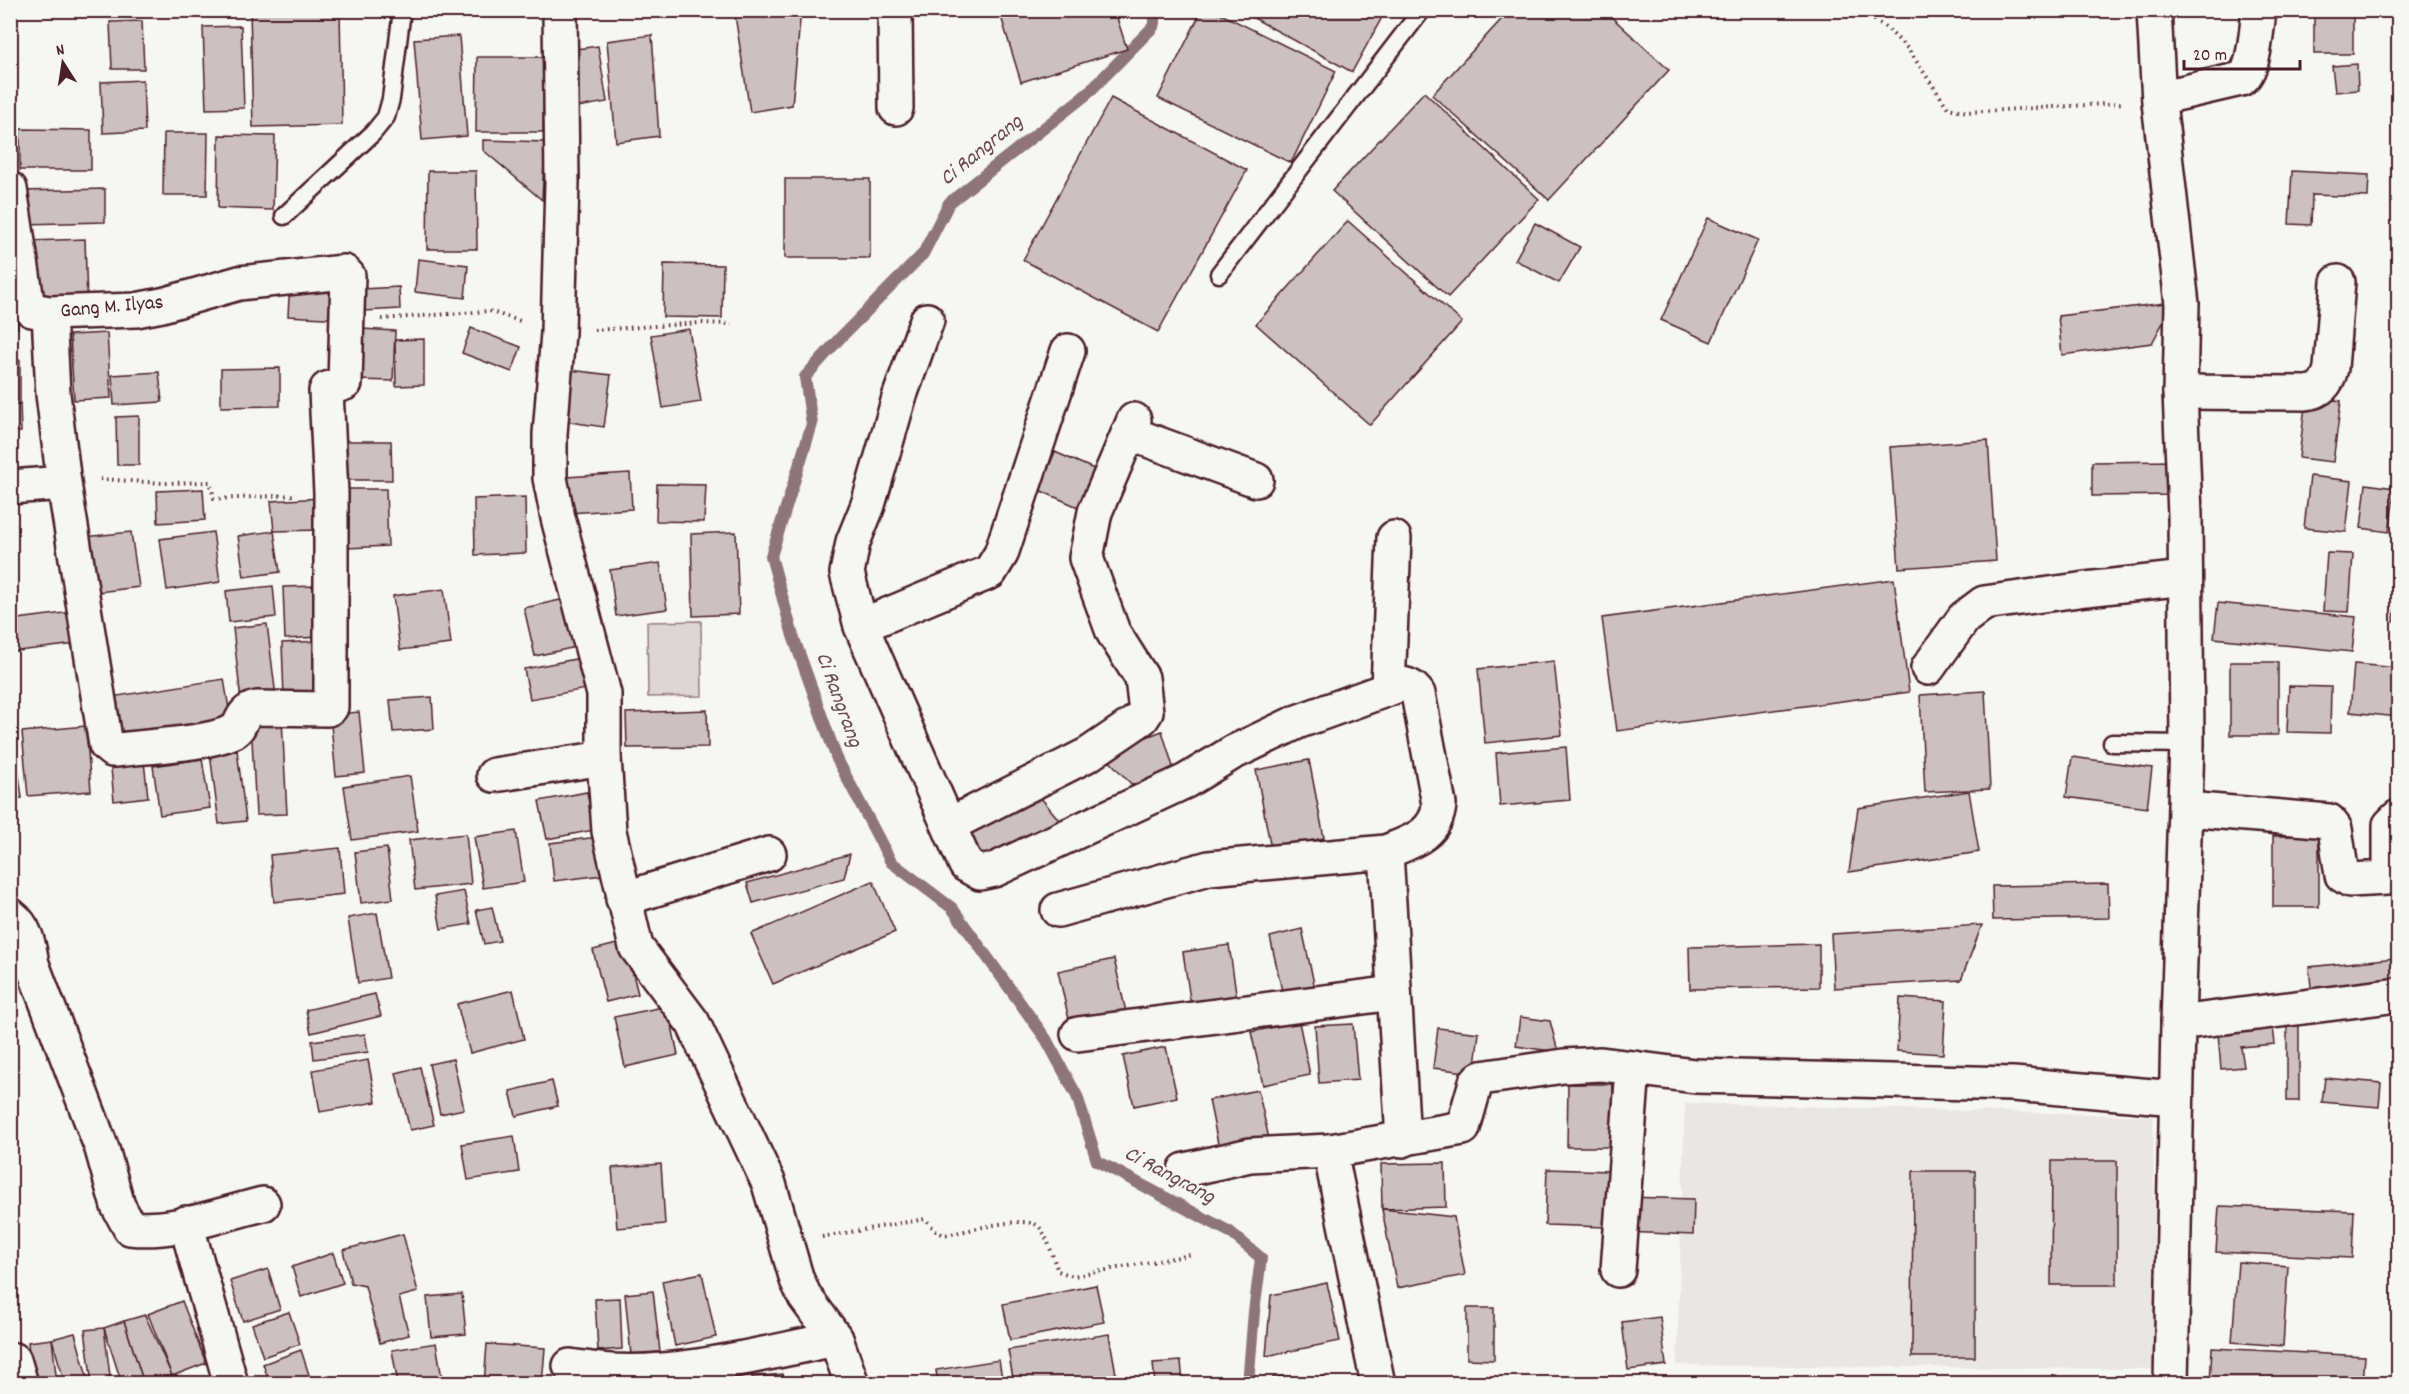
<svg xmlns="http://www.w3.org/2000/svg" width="2409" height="1394" font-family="Dekko,sans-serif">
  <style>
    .built { fill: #e9e6e3 }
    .green { fill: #ddd6d5; stroke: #947a80; stroke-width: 1.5 }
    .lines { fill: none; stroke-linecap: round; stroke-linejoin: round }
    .stream { stroke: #8e747a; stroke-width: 12 }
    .building { fill: #ccc1c0; stroke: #4a1f2b; stroke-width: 1.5 }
    .lane-casing { stroke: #4a1f2b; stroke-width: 21 }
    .street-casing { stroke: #4a1f2b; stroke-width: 38 }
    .path { stroke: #4a1f2b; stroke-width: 4; stroke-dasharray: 1.5 4.5; stroke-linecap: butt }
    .lane { stroke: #f6f6f2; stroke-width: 16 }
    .street { stroke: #f6f6f2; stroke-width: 33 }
    .labels { text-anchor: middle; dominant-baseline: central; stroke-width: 5; stroke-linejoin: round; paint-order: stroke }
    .street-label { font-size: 21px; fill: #4a1f2b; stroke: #f6f6f2 }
    .water-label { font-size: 22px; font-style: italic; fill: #6c4a52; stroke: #f6f6f2 }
  </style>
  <rect width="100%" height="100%" fill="#f6f6f2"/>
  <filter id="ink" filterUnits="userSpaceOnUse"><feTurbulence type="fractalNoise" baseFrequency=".0167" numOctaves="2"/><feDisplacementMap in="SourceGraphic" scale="12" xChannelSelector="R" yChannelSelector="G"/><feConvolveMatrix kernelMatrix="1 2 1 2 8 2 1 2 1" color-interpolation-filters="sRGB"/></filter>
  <g filter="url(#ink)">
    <!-- built -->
    <path class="built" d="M1685 1103 2153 1116 2156 1369 1677 1365Z"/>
    <!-- green -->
    <path class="green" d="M701 621 702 696 648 697 647 622Z"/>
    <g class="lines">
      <!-- stream -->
      <path class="stream" d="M1157 10 1153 27 1087 94 949 203 923 254 840 338 805 377 812 424 771 556 793 636 837 759 891 862 952 908 1046 1039 1077 1096 1097 1161 1230 1232 1261 1258 1254 1312 1248 1384"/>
    </g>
    <!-- building -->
    <g class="building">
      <path d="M250 10H340L342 125 253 127Z"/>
      <path d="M761 10H801L792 105 750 112 735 15Z"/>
      <path d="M999 10H1128L1117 18 1127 49 1021 82Z"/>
      <path d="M1202 10H1213L1336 71 1291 163 1158 98Z"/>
      <path d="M1239 10H1386L1352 72Z"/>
      <path d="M1510 10H1604L1669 70 1549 200 1432 95Z"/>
      <rect x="2314" y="10" width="39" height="44"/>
      <path d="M142 21 144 69H112L110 22Z"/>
      <path d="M241 26 244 108 206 109 203 27Z"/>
      <path d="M652 35 659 136 616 142 607 41Z"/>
      <path d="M459 36 467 136 422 140 414 39Z"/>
      <path d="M598 46 607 102 578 107 569 50Z"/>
      <path d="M477 57H544L543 132H476Z"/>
      <path d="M2357 64 2358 90 2335 92 2332 66Z"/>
      <path d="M143 80 145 131 103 133 101 82Z"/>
      <path d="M1424 92 1539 199 1448 297 1332 191Z"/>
      <path d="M1111 98 1247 170 1158 332 1023 260Z"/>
      <path d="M20 129 91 130V170H20Z"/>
      <path d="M164 133H208L207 195H163Z"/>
      <path d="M219 135 275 136 273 210 218 208Z"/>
      <path d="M483 140 545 142 542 200 483 150Z"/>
      <path d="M428 171H476L477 249H427Z"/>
      <path d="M2292 171 2369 175 2368 197 2312 195 2311 225 2289 224Z"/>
      <rect x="785" y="179" width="85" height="79"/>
      <path d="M105 189V222L24 224 22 191Z"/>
      <path d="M1708 218 1758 240 1711 342 1661 320Z"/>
      <path d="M1348 221 1462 322 1370 425 1256 324Z"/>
      <path d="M1535 223 1580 247 1559 283 1515 260Z"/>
      <path d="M85 239 87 302 32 304 31 241Z"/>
      <path d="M418 259 468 265 465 298 415 292Z"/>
      <path d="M10 262 18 328 10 329Z"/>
      <path d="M664 264 723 265 722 318 663 317Z"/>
      <path d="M290 280 345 283 343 319 288 316Z"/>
      <path d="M399 287 400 309 363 311 361 289Z"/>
      <path d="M2174 302 2152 343 2062 355 2058 316Z"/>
      <path d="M471 328 521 347 512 372 462 353Z"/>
      <path d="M362 329 395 331 393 381 360 380Z"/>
      <path d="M689 329 701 402 663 408 651 335Z"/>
      <path d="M107 333 111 398 74 400 70 335Z"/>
      <path d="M424 339V385L396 386 395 340Z"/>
      <path d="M20 360V404H10V361Z"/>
      <path d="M280 368V406L221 407V369Z"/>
      <path d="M570 370 611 375 604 427 563 421Z"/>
      <path d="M159 372 162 402 114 405 112 375Z"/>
      <path d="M2306 396 2341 401 2333 462 2299 458Z"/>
      <path d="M10 404H20L21 432H10Z"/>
      <path d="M139 416V465H117L116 417Z"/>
      <path d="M1988 440 1996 561 1899 568 1890 447Z"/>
      <path d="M347 441H391L392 480H346Z"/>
      <path d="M1055 452 1103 473 1087 511 1039 490Z"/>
      <path d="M2175 461 2176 495 2092 496V462Z"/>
      <path d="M630 473 632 509 568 513 566 477Z"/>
      <path d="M2310 476 2352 481 2346 532 2304 528Z"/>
      <path d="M657 484 706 485 704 522 656 521Z"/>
      <path d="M2366 484 2395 488 2389 532 2361 528Z"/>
      <path d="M203 489 205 520 158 523 157 491Z"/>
      <path d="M345 489H386L388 546 347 548Z"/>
      <path d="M525 497 526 553 475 555 474 499Z"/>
      <path d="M321 498 322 530 274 531 271 501Z"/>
      <path d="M274 531 280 572 244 577 238 536Z"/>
      <path d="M131 532 139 587 90 593 84 537Z"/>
      <path d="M213 532 220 582 167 590 160 539Z"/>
      <path d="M736 532 739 614 693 616 691 534Z"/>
      <path d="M2327 553 2353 554 2349 612 2323 611Z"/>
      <path d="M2398 556V622H2394Z"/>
      <path d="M660 563 667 609 616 616 610 570Z"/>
      <path d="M1894 579 1909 692 1617 731 1602 618Z"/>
      <path d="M273 586 276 617 229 622 226 591Z"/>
      <path d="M318 586 319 637 285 639 283 587Z"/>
      <path d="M444 589 451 644 400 650 393 596Z"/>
      <path d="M565 599 576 647 535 656 524 608Z"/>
      <path d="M2218 603 2356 617 2352 652 2214 638Z"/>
      <path d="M72 612 76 644 10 652V620Z"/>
      <path d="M267 624 276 697 241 701 233 628Z"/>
      <path d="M320 641 323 695 284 697 282 643Z"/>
      <path d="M586 657 592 688 530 699 524 669Z"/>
      <path d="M1554 661 1562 735 1485 743 1478 669Z"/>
      <rect x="2230" y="662" width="48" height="73"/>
      <path d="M2354 664 2398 668V717L2350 712Z"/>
      <path d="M224 679 231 721 118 739 111 697Z"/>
      <path d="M2289 686 2331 687 2330 733 2287 732Z"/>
      <path d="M1985 691 1990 789 1925 792 1920 695Z"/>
      <path d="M432 697 434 729 393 732 390 700Z"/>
      <path d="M707 710 708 747 627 748 626 713Z"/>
      <path d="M359 712 365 773 336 776 330 715Z"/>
      <path d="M282 719 287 814 256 815 251 721Z"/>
      <path d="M86 726 91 791 28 796 22 732Z"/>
      <path d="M1162 731 1174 770 1132 785 1103 754Z"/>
      <path d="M1566 747 1570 800 1500 806 1496 753Z"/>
      <path d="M237 750 246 821 219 824 210 753Z"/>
      <path d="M143 753 148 797 114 801 110 757Z"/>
      <path d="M2072 757 2152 768 2147 808 2066 797Z"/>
      <path d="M202 759 210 808 160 815 153 766Z"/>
      <path d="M1309 760 1324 838 1271 849 1256 770Z"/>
      <path d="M18 768 22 798 10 799V769Z"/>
      <path d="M410 776 418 831 352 840 344 786Z"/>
      <path d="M1969 791 1979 852 1849 872 1858 808Z"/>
      <path d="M587 792 594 830 547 839 539 801Z"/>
      <path d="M1041 798 1064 826 973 862 959 830Z"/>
      <path d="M516 831 524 882 483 888 474 837Z"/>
      <path d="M466 834 471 884 415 890 409 840Z"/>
      <rect x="2273" y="836" width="46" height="71"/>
      <path d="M598 837 603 875 554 881 550 843Z"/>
      <path d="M340 848 344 894 274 902 270 855Z"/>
      <path d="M387 848 393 899 361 903 355 852Z"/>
      <path d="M850 854 844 878 753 903 747 883Z"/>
      <path d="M873 881 895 932 773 984 751 934Z"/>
      <path d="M2108 884 2109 918 1993 920 1992 886Z"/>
      <path d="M464 891 471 924 441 929 435 896Z"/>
      <path d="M492 907 500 941 484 944 476 910Z"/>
      <path d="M377 913 388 978 358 983 348 918Z"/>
      <path d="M1982 925 1961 980 1834 988 1831 934Z"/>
      <path d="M1302 929 1315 988 1283 995 1270 937Z"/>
      <path d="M625 942 638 994 606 1002 593 950Z"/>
      <path d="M1819 944V987L1690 989 1689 947Z"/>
      <path d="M1229 945 1237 999 1191 1006 1183 952Z"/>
      <path d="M2395 958 2398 988 2312 997 2309 967Z"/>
      <path d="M1114 959 1126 1012 1070 1024 1058 971Z"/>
      <path d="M513 990 524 1039 470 1053 457 1004Z"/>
      <path d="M375 994 381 1016 311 1033 306 1010Z"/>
      <path d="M1900 998 1946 1001 1943 1054 1897 1051Z"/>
      <path d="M668 1006 678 1055 625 1067 614 1017Z"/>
      <path d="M1520 1017 1550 1021 1558 1052 1516 1046Z"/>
      <rect x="2287" y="1019" width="12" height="82"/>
      <path d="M1299 1022 1310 1075 1263 1085 1251 1032Z"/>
      <path d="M1353 1024 1358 1080 1319 1083 1315 1026Z"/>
      <path d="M2273 1027 2275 1044 2241 1047 2244 1067 2221 1069 2218 1033Z"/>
      <path d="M1438 1028 1479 1033 1474 1073 1433 1068Z"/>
      <path d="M365 1034 368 1052 314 1059 312 1041Z"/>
      <path d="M1166 1047 1177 1097 1134 1106 1123 1056Z"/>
      <path d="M453 1059 464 1109 440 1114 429 1064Z"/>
      <path d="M368 1060 376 1102 320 1112 313 1070Z"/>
      <path d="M420 1067 434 1125 410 1130 396 1073Z"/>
      <path d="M2325 1078 2381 1083 2379 1107 2322 1102Z"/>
      <path d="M552 1081 558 1106 516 1116 510 1091Z"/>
      <path d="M1568 1084H1613L1612 1147H1567Z"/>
      <path d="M1258 1090 1270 1143 1220 1153 1209 1100Z"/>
      <path d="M514 1136 519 1172 468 1180 462 1144Z"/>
      <path d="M2052 1161H2117V1285H2051Z"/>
      <path d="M1445 1163 1446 1207 1382 1209 1381 1164Z"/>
      <path d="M661 1164 665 1224 617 1228 612 1168Z"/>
      <path d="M1547 1169 1609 1171 1607 1227 1545 1225Z"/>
      <path d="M1913 1171H1975V1357H1912Z"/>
      <path d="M1626 1197 1694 1199 1693 1235 1625 1232Z"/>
      <path d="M2219 1206 2354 1211 2352 1258 2216 1252Z"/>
      <path d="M1382 1209 1454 1217 1465 1275 1397 1288Z"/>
      <path d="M403 1234 418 1292 399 1297 409 1335 380 1343 365 1286 351 1283 343 1250Z"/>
      <path d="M333 1253 343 1283 301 1297 292 1267Z"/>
      <path d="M2238 1262 2288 1266 2283 1346 2232 1342Z"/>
      <path d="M268 1269 280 1309 243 1321 230 1281Z"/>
      <path d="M702 1273 716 1337 675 1346 662 1281Z"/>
      <path d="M1327 1283 1340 1341 1266 1356 1271 1295Z"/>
      <path d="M1096 1285 1104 1322 1010 1340 1003 1304Z"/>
      <path d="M653 1291 660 1352 631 1355 625 1294Z"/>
      <path d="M462 1294 466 1334 431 1337 427 1297Z"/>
      <path d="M620 1298 622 1349 598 1351 595 1299Z"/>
      <path d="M182 1301 206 1363 172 1376 148 1314Z"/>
      <path d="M1467 1308H1494V1360L1467 1359Z"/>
      <path d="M289 1312 300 1344 263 1357 252 1324Z"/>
      <path d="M145 1315 172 1376 150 1384H144L124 1321Z"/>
      <path d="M1660 1317 1666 1365 1628 1370 1622 1322Z"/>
      <path d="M124 1321 144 1384H122L104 1328Z"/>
      <path d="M104 1328 111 1384H92L85 1330Z"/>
      <path d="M75 1333 89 1384H65L52 1339Z"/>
      <path d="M1109 1334 1116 1374 1062 1384H1014L1008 1350Z"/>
      <path d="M52 1339 57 1384H32L28 1342Z"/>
      <path d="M436 1343 443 1384H398L392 1350Z"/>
      <path d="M487 1344 545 1348 542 1384H484Z"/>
      <path d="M2212 1348 2365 1356 2363 1384H2210Z"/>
      <path d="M301 1350 312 1384H270L263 1364Z"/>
      <path d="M999 1360 1003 1384H938L936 1370Z"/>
      <path d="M1181 1361 1183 1384H1155L1153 1363Z"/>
      <path d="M783 1374 784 1384H752V1377Z"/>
      <rect x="1273" y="1377" width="52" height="7"/>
    </g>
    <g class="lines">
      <!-- lane casing -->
      <g class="lane-casing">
        <g id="lane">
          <path d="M284 216 373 133 386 117 391 99 402 10"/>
          <path d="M1219 274 1422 10"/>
          <path d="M2112 743 2187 744"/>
        </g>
      </g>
      <!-- street casing -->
      <g class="street-casing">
        <g id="street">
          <path d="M560 10 562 182 558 333 550 434V478L558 518 604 694V758L609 831 636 947 693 1023 769 1184 797 1280 805 1297 836 1339"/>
          <path d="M895 10 896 108"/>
          <path d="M2154 10 2159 102 2182 304 2180 392 2185 515 2187 744 2178 1023 2171 1384"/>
          <path d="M2159 98 2241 79C2255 70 2256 29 2259 13"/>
          <path d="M10 189 27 301 32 310 49 313 136 310 162 305 239 283 344 272 348 276 345 383 327 389 326 391 331 493V707L328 709 257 708C238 712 244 727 232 732 206 744 148 746 117 750H112L106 745 64 483 53 394 49 313"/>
          <path d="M927 320 899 398 868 505 853 542 847 573 861 626 966 865 980 873 994 870 1186 781 1232 753 1297 722 1402 684C1410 685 1414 688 1418 694L1439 804C1437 835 1410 842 1386 852"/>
          <path d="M2180 392 2306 393C2322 391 2328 382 2331 368L2338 282"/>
          <path d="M1129 433 1256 480"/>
          <path d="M10 487 64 483"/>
          <path d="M861 626 990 572 1001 554 1068 351"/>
          <path d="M1928 668 1964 618 1984 603 2086 589 2185 578"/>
          <path d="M1388 689 1394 538"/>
          <path d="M494 775 604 758"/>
          <path d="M2186 809 2329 821 2335 829 2342 875 2350 880 2387 878 2390 871V825L2398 817"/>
          <path d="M949 825 1089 754 1142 718 1146 712 1142 678 1113 632 1086 558 1095 512 1134 420"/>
          <path d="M623 899 769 854"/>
          <path d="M1058 910 1209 868 1386 852 1403 1140"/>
          <path d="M10 915C26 927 29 945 32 964L102 1149 118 1206 130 1228C174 1233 221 1214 263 1204"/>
          <path d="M2178 1023 2398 995"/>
          <path d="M1078 1034 1394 993"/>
          <path d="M1185 1170 1250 1155 1330 1151"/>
          <path d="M186 1223 231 1384"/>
          <path d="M1618 1270 1633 1068"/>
          <path d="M14 1360 21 1384"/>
          <path d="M570 1366C584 1368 598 1370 611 1371 686 1375 763 1353 836 1339L852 1384"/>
          <path d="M1378 1384 1330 1151 1463 1128 1476 1082 1481 1078 1564 1066 1601 1064 1695 1076 2013 1084 2176 1098"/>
        </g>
      </g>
      <!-- path -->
      <g class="path">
        <path d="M1859 10 1888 29 1908 49 1948 108 1967 112 2123 103"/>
        <path d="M382 319 489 311 523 322"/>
        <path d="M594 330 701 323 732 324"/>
        <path d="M100 479 162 483 210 482 214 498 217 499 295 495"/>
        <path d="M822 1237 925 1219 936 1231 944 1235C964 1233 1028 1212 1040 1228 1048 1237 1053 1259 1058 1271L1073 1276 1190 1255"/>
      </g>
      <!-- lane -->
      <use href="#lane" class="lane"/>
      <!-- street -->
      <use href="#street" class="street"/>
    </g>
  </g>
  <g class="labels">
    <!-- street labels -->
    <g class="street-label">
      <text transform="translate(112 308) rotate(-5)">Gang M. Ilyas</text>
    </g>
    <!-- water labels -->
    <g class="water-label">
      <text transform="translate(982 151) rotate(-39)">Ci Rangrang</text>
      <text transform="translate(838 700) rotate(70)">Ci Rangrang</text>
      <text transform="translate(1169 1176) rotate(28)">Ci Rangrang</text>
    </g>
  </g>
  <!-- margin -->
  <rect width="2409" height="1394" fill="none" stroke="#f6f6f2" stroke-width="36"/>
  <rect x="18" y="18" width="2373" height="1358" fill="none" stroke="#4a1f2b" stroke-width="2" filter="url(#ink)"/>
  <!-- north arrow -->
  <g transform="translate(63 63) rotate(348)" stroke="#f6f6f2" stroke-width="4.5" paint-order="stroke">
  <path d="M0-4.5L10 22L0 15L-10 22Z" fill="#4a1f2b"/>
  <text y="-9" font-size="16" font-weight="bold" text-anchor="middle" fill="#4a1f2b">N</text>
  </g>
  <!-- scale -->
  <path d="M2184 60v9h116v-9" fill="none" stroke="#4a1f2b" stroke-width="3"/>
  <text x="2193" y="60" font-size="18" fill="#4a1f2b" stroke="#f6f6f2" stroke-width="4.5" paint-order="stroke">20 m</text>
</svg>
